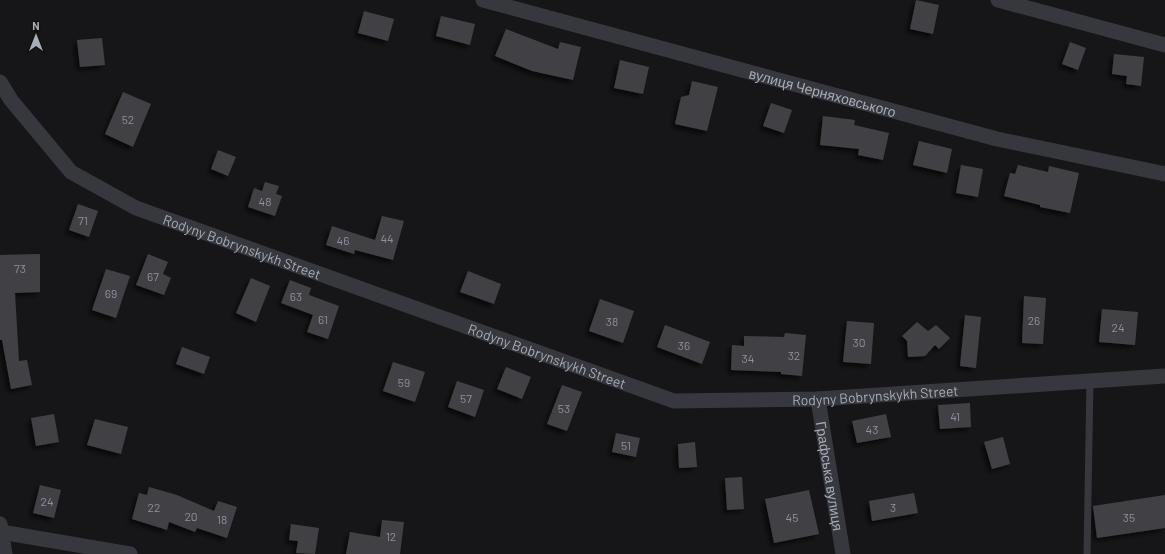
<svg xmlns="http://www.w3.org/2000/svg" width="1165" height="554" font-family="Barlow,sans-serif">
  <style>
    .building { fill: #404145; filter: url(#shadow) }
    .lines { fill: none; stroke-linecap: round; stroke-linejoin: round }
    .service { stroke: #37383d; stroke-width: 7 }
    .minor { stroke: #37383d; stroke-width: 15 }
    .labels { text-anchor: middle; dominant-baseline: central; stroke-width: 3.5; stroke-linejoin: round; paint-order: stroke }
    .number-label { font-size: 12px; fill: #8e929b }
    .street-label { font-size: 14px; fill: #a8adb8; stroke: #111113 }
  </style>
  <defs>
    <filter id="shadow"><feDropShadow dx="-3.5" dy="3.5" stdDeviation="2" flood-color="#0009"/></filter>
  </defs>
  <rect width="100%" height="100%" fill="#161618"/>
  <!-- building -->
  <g class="building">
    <path d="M916 0 939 5 933 34 910 29Z"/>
    <path d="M364 11 394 19 388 41 358 33Z"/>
    <path d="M441 16 475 24 470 45 436 36Z"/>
    <path d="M506 29 558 49 560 42 581 47 573 80 532 71 495 56Z"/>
    <path d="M102 38 105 65 80 67 77 40Z"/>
    <path d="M1070 42 1086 48 1078 70 1062 64Z"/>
    <path d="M1114 54 1144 57 1141 86 1126 84 1127 76 1112 74Z"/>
    <path d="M620 60 649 67 643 94 614 88Z"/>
    <path d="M692 81 718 87 707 131 675 124 681 97 689 95Z"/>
    <path d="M123 92 151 104 133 147 105 134Z"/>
    <path d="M771 103 792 110 784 133 763 126Z"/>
    <path d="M823 116 855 120 854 125 889 133 883 160 858 155 859 149 820 145Z"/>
    <path d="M919 141 952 149 947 173 913 165Z"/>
    <path d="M218 150 236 157 228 176 211 169Z"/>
    <path d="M961 165 983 169 978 197 956 193Z"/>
    <path d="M1018 165 1048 172 1049 166 1079 173 1070 213 1040 207V205L1004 196 1010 173 1015 174Z"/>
    <path d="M265 182 279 186 276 194 282 196 275 216 248 207 254 188 262 191Z"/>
    <path d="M78 204 98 211 89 237 69 230Z"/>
    <path d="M382 216 404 221 393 260 355 250 354 254 326 245 332 226 375 240Z"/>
    <path d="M40 254V292L15 293 19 361 27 360 32 385 11 389 2 340H0V255Z"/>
    <path d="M148 254 168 262 163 274 171 278 164 295 136 285Z"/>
    <path d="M106 269 130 276 116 318 92 310Z"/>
    <path d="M468 271 501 284 494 304 460 292Z"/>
    <path d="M251 278 270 286 256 322 236 313Z"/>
    <path d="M290 280 311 288 309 295 339 306 328 339 307 332 313 315 281 303Z"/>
    <path d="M1024 296 1046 298 1043 344 1022 343Z"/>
    <path d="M600 299 634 311 623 343 589 331Z"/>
    <path d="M1102 309 1138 312 1135 345 1099 342Z"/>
    <path d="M965 315 981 317 976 368 960 366Z"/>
    <path d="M847 321 874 323 871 364 843 362Z"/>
    <path d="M917 322 928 331 936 325 950 338 939 349 935 345 925 356 908 357 907 341 902 336Z"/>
    <path d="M665 325 710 342 702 364 657 347Z"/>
    <path d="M785 333 806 335 802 376 781 374V372L731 370 732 345 744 346V336L784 337Z"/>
    <path d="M182 347 210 357 204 374 176 364Z"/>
    <path d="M393 362 425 372 415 402 383 391Z"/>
    <path d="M506 367 531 377 522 399 497 389Z"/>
    <path d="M457 381 484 390 475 417 448 407Z"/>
    <path d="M562 385 582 392 567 431 547 424Z"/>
    <path d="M970 403 971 427 940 429 938 405Z"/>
    <path d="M54 414 59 442 36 446 31 418Z"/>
    <path d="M886 414 891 437 857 443 852 421Z"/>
    <path d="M95 419 128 427 121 454 87 445Z"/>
    <path d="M616 433 640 438 636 457 612 452Z"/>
    <path d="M1003 437 1010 464 992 469 984 442Z"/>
    <path d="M695 442 697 467 679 468 678 444Z"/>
    <path d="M742 477 744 509 727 510 725 478Z"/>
    <path d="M40 485 61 490 54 518 33 513Z"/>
    <path d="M149 487 177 495 214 511 218 501 237 507 227 538 197 528 195 532 169 522 167 530 132 519 139 493 147 495Z"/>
    <path d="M809 490 819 534 774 543 765 499Z"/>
    <path d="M914 493 918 513 872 521 869 501Z"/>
    <path d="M1165 495V528L1097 538 1093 506Z"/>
    <path d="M382 520 404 522 400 554H346L350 532 380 537Z"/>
    <path d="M291 524 319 528 315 554 296 553 298 541 289 540Z"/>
  </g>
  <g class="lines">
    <!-- service -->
    <path class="service" d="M1087 554 1090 381"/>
    <!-- minor -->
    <g class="minor">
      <path id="s1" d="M483 0 997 139 1165 174"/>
      <path d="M998 0 1165 45"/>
      <path id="s2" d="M0 82 11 100 71 172 136 208 674 401 818 399 1165 376"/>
      <path id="s3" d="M818 399 843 554"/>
      <path d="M0 524 5 554"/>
      <path d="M1 532 130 554"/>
    </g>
  </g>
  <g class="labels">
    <!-- number labels -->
    <g class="number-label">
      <text x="128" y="119">52</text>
      <text x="265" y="201">48</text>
      <text x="83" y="220">71</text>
      <text x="387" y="238">44</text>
      <text x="343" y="240">46</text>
      <text x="20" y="268">73</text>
      <text x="153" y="276">67</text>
      <text x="111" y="293">69</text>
      <text x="296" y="296">63</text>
      <text x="323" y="319">61</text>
      <text x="1034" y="320">26</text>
      <text x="612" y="321">38</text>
      <text x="1118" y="327">24</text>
      <text x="859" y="342">30</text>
      <text x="684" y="345">36</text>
      <text x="794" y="355">32</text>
      <text x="748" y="358">34</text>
      <text x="404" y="382">59</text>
      <text x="466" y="398">57</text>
      <text x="564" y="408">53</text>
      <text x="955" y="416">41</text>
      <text x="872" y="429">43</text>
      <text x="626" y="445">51</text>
      <text x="47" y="501">24</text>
      <text x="154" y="507">22</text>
      <text x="893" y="507">3</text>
      <text x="191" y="516">20</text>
      <text x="792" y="517">45</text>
      <text x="1129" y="517">35</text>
      <text x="222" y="519">18</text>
      <text x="391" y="536">12</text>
    </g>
    <!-- street labels -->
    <g class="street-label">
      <text stroke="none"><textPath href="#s1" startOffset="352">вулиця Черняховського</textPath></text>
      <text stroke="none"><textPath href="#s2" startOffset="302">Rodyny Bobrynskykh Street</textPath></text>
      <text stroke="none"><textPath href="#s2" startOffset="626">Rodyny Bobrynskykh Street</textPath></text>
      <text stroke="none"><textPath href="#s2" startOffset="962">Rodyny Bobrynskykh Street</textPath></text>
      <text stroke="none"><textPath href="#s3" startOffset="78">Графська вулиця</textPath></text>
    </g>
  </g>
  <!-- north arrow -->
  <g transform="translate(36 36)" stroke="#111113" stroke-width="3" paint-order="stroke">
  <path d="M0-3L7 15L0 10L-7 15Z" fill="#a8adb8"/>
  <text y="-6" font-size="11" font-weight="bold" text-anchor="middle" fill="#a8adb8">N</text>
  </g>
</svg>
